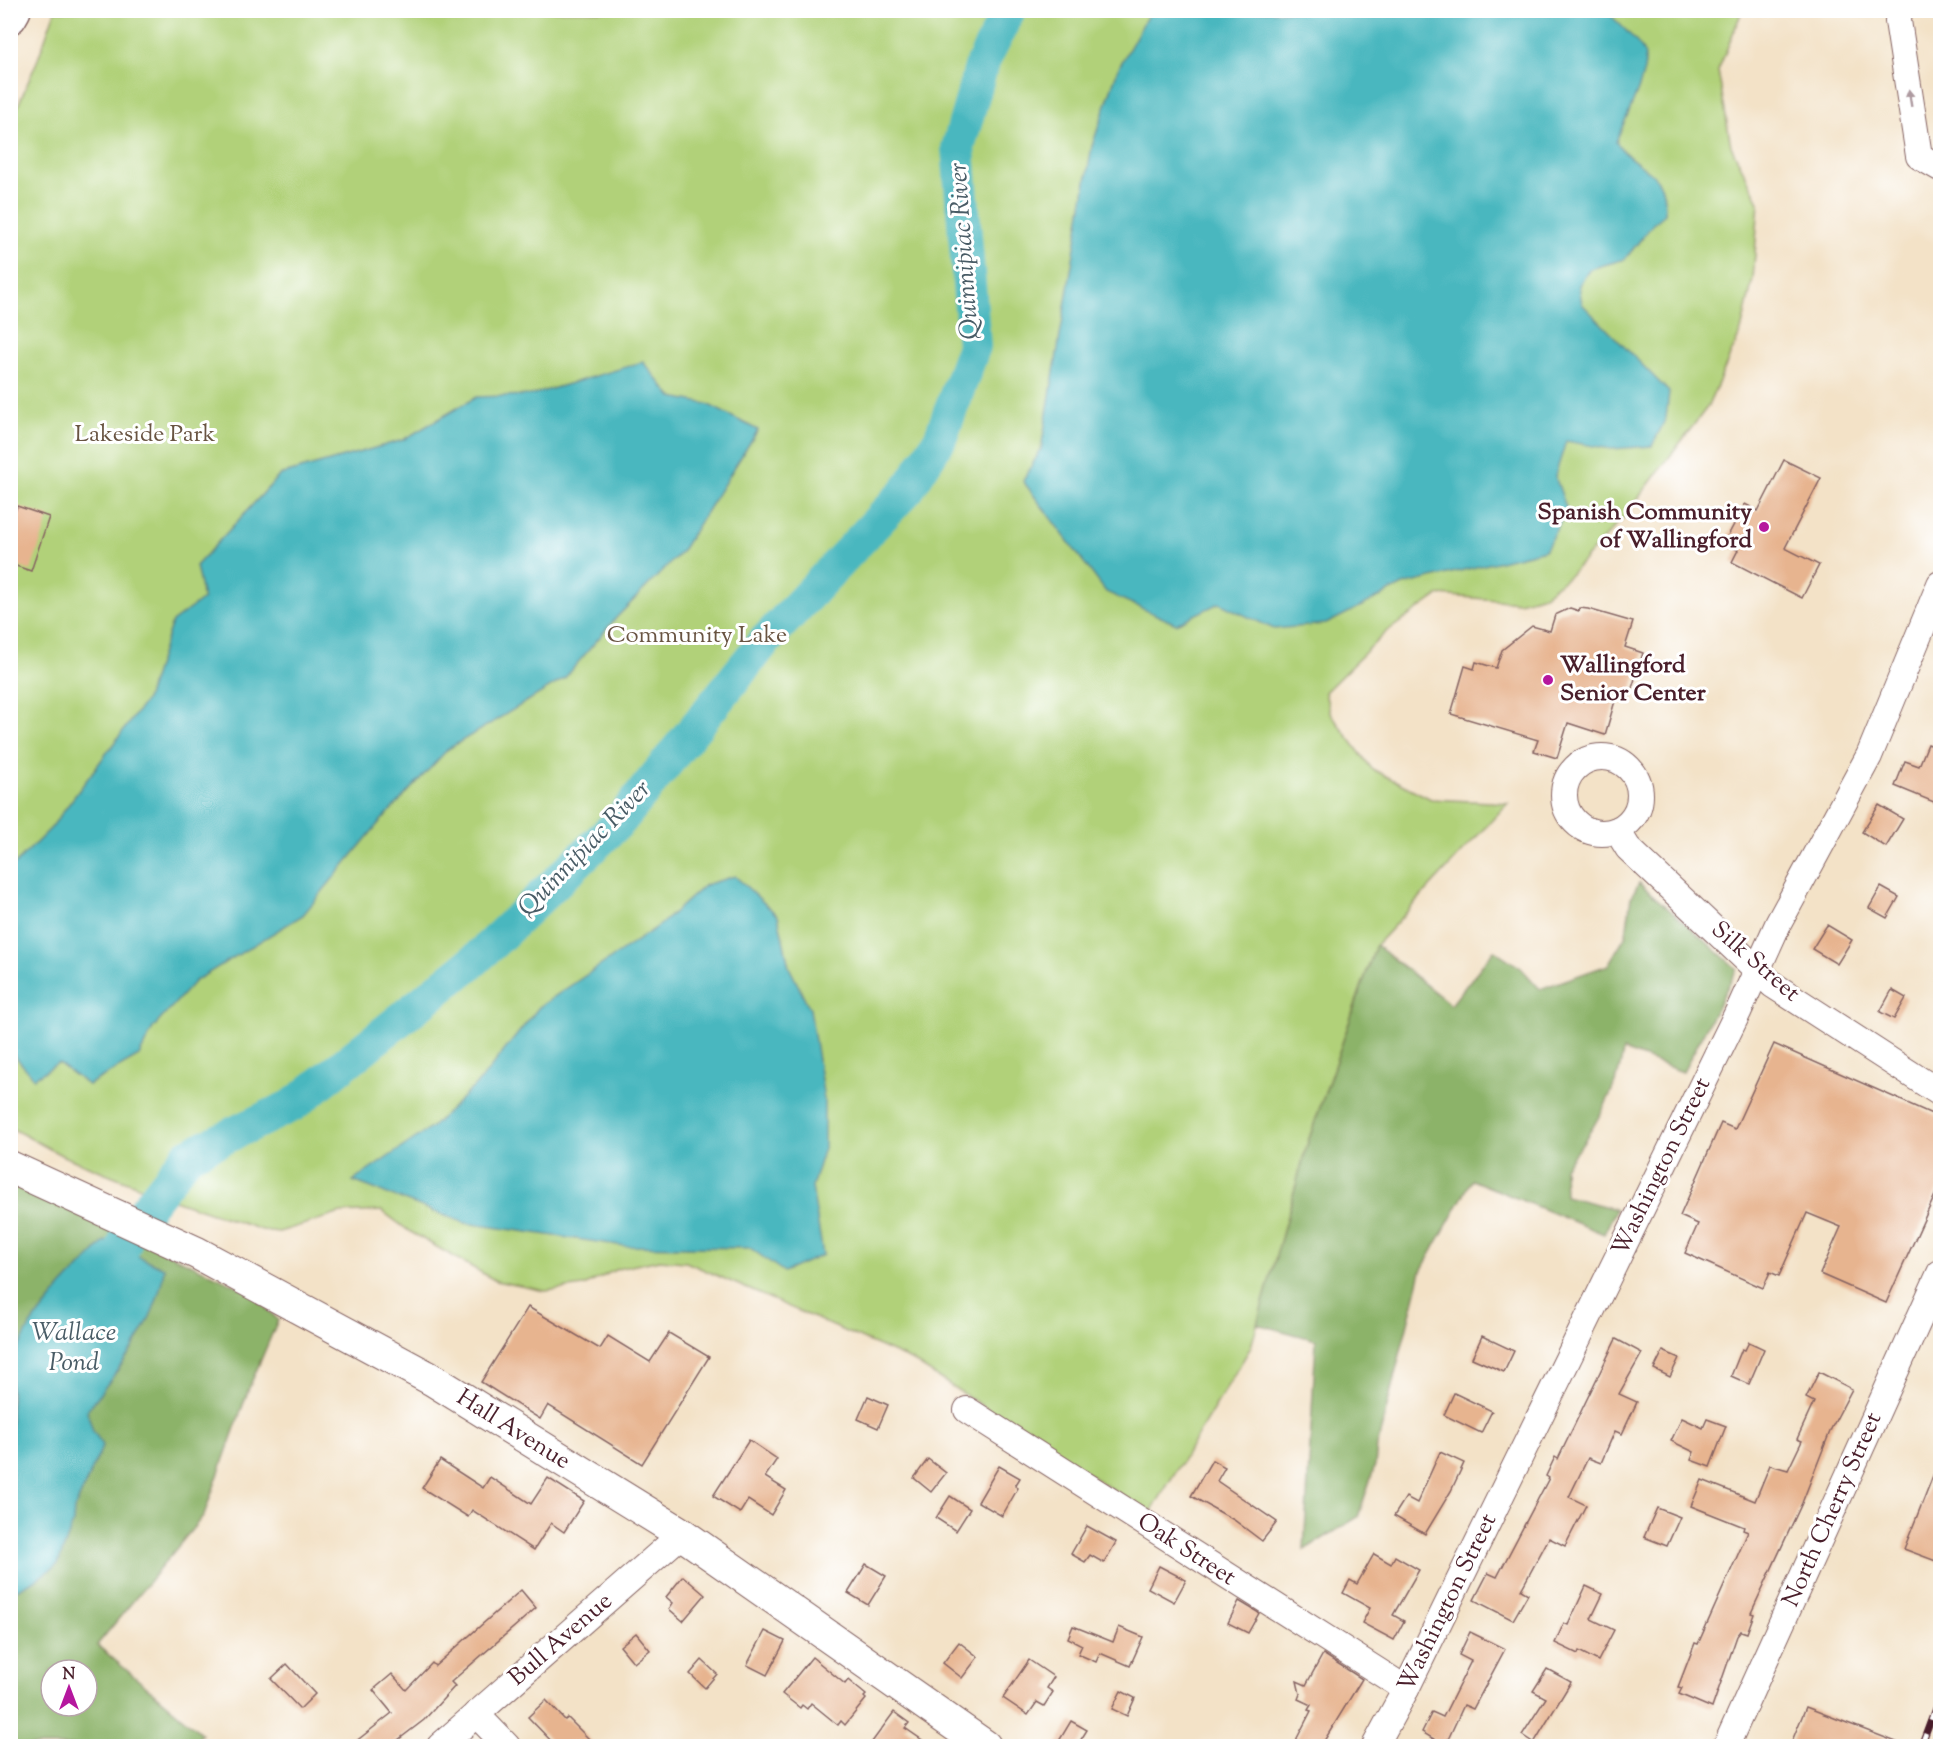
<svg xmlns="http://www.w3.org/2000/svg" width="1951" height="1757" font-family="'Sorts Mill Goudy',serif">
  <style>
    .green { fill: #b1d179; stroke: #7e7852; stroke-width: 1.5 }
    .forest { fill: #8cb369; stroke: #6b694a; stroke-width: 1.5; fill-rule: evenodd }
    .water { fill: #48b7bf; stroke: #496b75; stroke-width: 1.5 }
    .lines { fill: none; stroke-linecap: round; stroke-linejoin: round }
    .river { stroke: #48b7bf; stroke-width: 34 }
    .building { fill: #e7b48f }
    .minor-casing { stroke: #856362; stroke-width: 28 }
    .major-casing { stroke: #856362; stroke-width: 34 }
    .highway-casing { stroke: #856362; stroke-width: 36 }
    .minor { stroke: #fff; stroke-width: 26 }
    .major { stroke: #fff; stroke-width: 32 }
    .highway { stroke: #fff; stroke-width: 33 }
    .rail-casing { stroke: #4a1f2b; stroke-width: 7 }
    .rail { stroke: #fff; stroke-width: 4.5; stroke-dasharray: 14; stroke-linecap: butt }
    .oneway { fill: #ae9aa0 }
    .poi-dot { fill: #b5179e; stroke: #fff; stroke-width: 2 }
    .labels { text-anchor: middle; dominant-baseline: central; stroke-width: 6; stroke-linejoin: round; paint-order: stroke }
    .park-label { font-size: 24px; fill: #695442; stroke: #fff }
    .poi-label { font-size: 24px; font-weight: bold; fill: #4a1f2b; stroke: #fff; text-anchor: end }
    .street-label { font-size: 24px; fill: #4a1f2b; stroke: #fff }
    .water-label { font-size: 26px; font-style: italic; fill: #495c66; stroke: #fff }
  </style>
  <rect width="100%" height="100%" fill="#fff"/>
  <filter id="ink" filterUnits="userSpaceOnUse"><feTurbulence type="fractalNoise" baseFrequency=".0167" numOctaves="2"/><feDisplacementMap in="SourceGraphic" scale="12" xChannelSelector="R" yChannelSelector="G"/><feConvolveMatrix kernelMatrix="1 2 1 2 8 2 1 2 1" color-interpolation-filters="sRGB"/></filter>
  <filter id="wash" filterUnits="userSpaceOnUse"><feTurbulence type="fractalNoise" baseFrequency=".008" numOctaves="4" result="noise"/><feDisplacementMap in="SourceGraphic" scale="24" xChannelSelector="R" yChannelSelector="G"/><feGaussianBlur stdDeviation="1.35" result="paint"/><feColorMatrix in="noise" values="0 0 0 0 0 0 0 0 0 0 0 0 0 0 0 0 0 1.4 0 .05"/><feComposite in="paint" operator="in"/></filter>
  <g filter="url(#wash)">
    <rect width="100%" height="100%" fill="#f3e2c7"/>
    <!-- green -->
    <path class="green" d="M55 11H1742L1718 71 1731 146 1759 202 1753 279 1741 331 1708 406 1624 517 1570 575 1544 595 1519 602 1439 595 1386 632 1325 692 1330 713 1372 769 1431 799 1508 803 1376 945 1308 1142 1251 1347 1150 1514 911 1360 686 1262 659 1260 617 1269 584 1286 545 1291 496 1281 409 1231 382 1211 341 1213 279 1232 262 1230 168 1198 63 1156 11 1128 10 124 38 59Z"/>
    <!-- forest -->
    <g class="forest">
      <path d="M1639 883 1737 969 1683 1072 1623 1050C1619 1089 1589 1138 1564 1167L1565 1196 1616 1209 1604 1234 1472 1180 1421 1271 1377 1446 1375 1465 1358 1517 1304 1550 1316 1340 1257 1324 1308 1142 1376 945 1451 1005 1494 950 1521 968 1540 989 1608 965 1626 935 1631 897Z"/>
      <path d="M15 1182 250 1292 278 1320 249 1388 204 1515 97 1645 202 1734 191 1746H11L10 1197ZM51 1670H87V1706H51Z"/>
    </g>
    <!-- water -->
    <g class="water">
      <path d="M1150 11H1606C1616 21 1639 41 1644 53 1651 71 1623 122 1616 142 1638 174 1667 166 1665 214L1653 224 1625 259 1590 269 1579 285 1582 304 1669 392 1666 418 1652 446 1611 449 1566 441 1555 476 1567 510 1545 550 1403 585 1326 624 1274 629 1219 603 1176 624 1106 592 1023 481 1041 449 1092 146 1118 69Z"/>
      <path d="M643 362 672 397 707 404 758 430 681 552 616 618 564 679 448 749 378 824 303 915 195 981 153 1028 139 1056 88 1085 58 1063 34 1078 11 1052V868L51 828 146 700 172 622 203 599 196 566 280 475 403 440 476 397 531 395Z"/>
      <path d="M735 876 778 916 789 967 810 1009 824 1099V1148L812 1187 823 1255 784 1272 750 1248 625 1246 465 1223 353 1181 432 1127 481 1080 539 1007 660 925 705 885Z"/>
      <path d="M105 1241 164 1268C158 1323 119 1368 87 1411L93 1431 103 1445 74 1510 73 1523 58 1564 37 1579 11 1593V1362L31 1324 62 1286Z"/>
    </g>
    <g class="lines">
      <!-- river -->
      <path class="river" d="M106 1293 130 1229 188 1155 293 1105 476 959 620 821 763 643 908 489 940 439 974 346 958 148 982 64 1009 10"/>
    </g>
    <g id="blocks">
      <!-- building -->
      <g class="building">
        <path d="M1784 460 1821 478 1785 548 1819 565 1802 598 1732 562 1738 550 1724 543 1745 504 1758 511Z"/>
        <path d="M17 506 49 517 31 571 10 564V526Z"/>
        <path d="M1570 608 1579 611 1580 608 1588 609 1633 622 1625 647 1643 653 1629 698 1617 694 1605 735 1568 723 1557 758 1534 751 1538 740 1451 714 1465 666 1474 669 1476 662 1496 668 1502 650 1532 626 1550 631 1555 615Z"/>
        <path d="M1928 744 1941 749V805L1895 786 1905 761 1919 766Z"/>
        <path d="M1879 805 1903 819 1886 847 1862 832Z"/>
        <path d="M1881 887 1899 897 1887 918 1869 908Z"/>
        <path d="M1827 925 1852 940 1837 964 1812 949Z"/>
        <path d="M1892 990 1906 998 1894 1019 1880 1012Z"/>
        <path d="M1774 1044 1941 1118V1182L1886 1303 1820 1274 1841 1227 1807 1213 1779 1276 1770 1272 1763 1288 1685 1253 1698 1224 1680 1216 1721 1123 1735 1129Z"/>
        <path d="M528 1307 600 1349 608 1336 650 1362 669 1333 709 1357 642 1464 548 1405 540 1419 481 1382Z"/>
        <path d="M1482 1336 1514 1351 1504 1372 1472 1358Z"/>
        <path d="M1616 1339 1642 1353 1619 1394 1637 1402 1622 1434 1615 1431 1601 1463 1588 1458 1569 1497 1586 1505 1565 1546 1549 1538 1521 1590 1528 1594 1513 1620 1474 1600 1488 1573 1497 1577 1549 1478 1546 1476 1555 1457 1558 1459Z"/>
        <path d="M1749 1342 1764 1349 1749 1384 1731 1376 1742 1349 1745 1350Z"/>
        <path d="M1663 1351 1679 1358 1670 1377 1654 1369Z"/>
        <path d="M1819 1372 1852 1389 1831 1429 1802 1503 1751 1613 1754 1614 1747 1633 1741 1631 1737 1636 1712 1708 1679 1694 1682 1688 1678 1687 1695 1643 1698 1644 1748 1532 1743 1530 1744 1527 1691 1506 1702 1480 1755 1501 1770 1465 1788 1470 1802 1441 1797 1439 1814 1402 1806 1398Z"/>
        <path d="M1454 1393 1492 1411 1481 1433 1444 1415Z"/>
        <path d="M868 1396 888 1405 878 1428 858 1419Z"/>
        <path d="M1682 1418 1703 1428 1707 1419 1726 1426 1710 1467 1691 1460 1694 1452 1671 1441Z"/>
        <path d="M749 1440 777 1459 765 1477 786 1490 771 1515 748 1500 740 1513 713 1496Z"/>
        <path d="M1440 1452 1464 1463 1451 1491 1425 1534 1394 1516 1406 1497 1417 1503Z"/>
        <path d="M1940 1458H1941V1563L1904 1549Z"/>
        <path d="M928 1459 946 1473 931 1492 914 1478Z"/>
        <path d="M440 1460 483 1488 490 1477 531 1504 548 1478 584 1501 564 1532 551 1523 534 1550 472 1510 468 1517 422 1488Z"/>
        <path d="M1212 1460 1225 1467 1217 1481 1277 1522 1262 1541 1234 1520 1191 1496Z"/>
        <path d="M999 1466 1020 1478 1015 1486 1018 1488 1002 1516 978 1502Z"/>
        <path d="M950 1496 970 1509 956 1531 936 1518Z"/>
        <path d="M1657 1508 1680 1517 1667 1546 1644 1537Z"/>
        <path d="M1087 1526 1116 1542 1104 1563 1090 1555 1085 1562 1071 1554Z"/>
        <path d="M1374 1554 1391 1564 1395 1556 1419 1570 1393 1615 1404 1621 1394 1640 1362 1623 1370 1608 1343 1593 1350 1580 1357 1584Z"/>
        <path d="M866 1564 886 1576 868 1605 848 1593Z"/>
        <path d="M1159 1566 1186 1580 1174 1602 1148 1588Z"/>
        <path d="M683 1576 705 1595 683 1621 669 1609 673 1603 666 1597Z"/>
        <path d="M1586 1586 1603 1594 1591 1619 1614 1630 1598 1661 1579 1651 1578 1654 1555 1643 1564 1623 1568 1625Z"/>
        <path d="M521 1590 536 1608 451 1682 455 1686 424 1720 390 1746H350L392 1713 373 1690 392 1674 406 1690 432 1663 435 1666Z"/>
        <path d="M1239 1601 1259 1613 1248 1633 1228 1623Z"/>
        <path d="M1073 1626 1113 1642 1119 1627 1143 1637 1130 1666 1100 1653 1096 1662 1078 1654 1082 1645 1068 1638Z"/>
        <path d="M765 1631 785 1641 767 1675 747 1665Z"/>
        <path d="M1470 1632 1505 1649 1473 1709 1464 1705 1445 1746 1422 1732 1432 1712 1443 1717 1471 1661 1459 1655Z"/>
        <path d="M636 1633 650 1650 634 1663 620 1646Z"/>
        <path d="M959 1642 978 1657 962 1678 943 1663Z"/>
        <path d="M1323 1654 1362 1679 1321 1746H1293L1311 1711 1308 1710 1311 1705 1298 1699 1300 1694 1297 1681 1306 1685Z"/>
        <path d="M812 1657 845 1684 848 1680 866 1695 864 1697 866 1699 845 1725 841 1721 838 1725 811 1703 807 1709 802 1705 800 1708 782 1694Z"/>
        <path d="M702 1660 717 1674 705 1688 690 1674Z"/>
        <path d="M1029 1660 1054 1677 1047 1688 1053 1692 1044 1706 1037 1702 1028 1715 1003 1698Z"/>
        <path d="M287 1664 315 1694 300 1709 271 1679Z"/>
        <path d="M1547 1669 1571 1682 1534 1743 1522 1735 1546 1698 1533 1691Z"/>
        <path d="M1121 1691 1135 1698 1127 1716 1112 1709Z"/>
        <path d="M546 1700 565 1720 568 1718 596 1746H556L528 1717Z"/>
        <path d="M1806 1707 1904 1745V1746H1805L1792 1741Z"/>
        <path d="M894 1712 909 1723 905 1728 931 1746H869Z"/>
        <path d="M1071 1721 1087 1730 1077 1746H1056Z"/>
      </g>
    </g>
  </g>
  <g filter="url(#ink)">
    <use href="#blocks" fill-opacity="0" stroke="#856362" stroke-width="1.5"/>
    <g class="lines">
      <!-- minor casing -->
      <g class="minor-casing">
        <g id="minor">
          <path d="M1899 10 1898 21 1919 156 1940 168"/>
          <circle cx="1602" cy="795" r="38"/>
          <path d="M1617 830 1628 848 1773 985 1940 1093"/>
          <path d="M967 1410 1406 1689"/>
          <path d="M476 1714 507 1746"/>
          <path d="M440 1746 682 1534"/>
          <path d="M1375 1746 1406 1689 1739 1010 1778 924 1869 756 1940 584"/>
          <path d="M1726 1746 1940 1273"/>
        </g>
      </g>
      <!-- major casing -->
      <g class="major-casing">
        <path id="major" d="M10 1167 197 1253 433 1380 682 1534 985 1746"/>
      </g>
      <!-- highway casing -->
      <g class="highway-casing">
        <path id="highway" d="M10 17 14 10"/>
      </g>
      <!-- minor -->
      <use href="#minor" class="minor"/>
      <!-- major -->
      <use href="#major" class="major"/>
      <!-- highway -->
      <use href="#highway" class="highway"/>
      <!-- rail casing -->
      <g class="rail-casing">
        <g id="rail">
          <path d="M1921 1746 1940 1695"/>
          <path d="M1936 1746 1940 1733"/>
        </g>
      </g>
      <!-- rail -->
      <use href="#rail" class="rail"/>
    </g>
    <!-- one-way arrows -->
    <defs><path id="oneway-solid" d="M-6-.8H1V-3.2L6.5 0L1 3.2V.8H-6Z" transform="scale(1.5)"/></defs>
    <use class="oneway" href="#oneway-solid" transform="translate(1910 98) rotate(-99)"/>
  </g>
  <!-- markers -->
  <g class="poi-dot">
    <circle cx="1764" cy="527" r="6"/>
    <circle cx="1548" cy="680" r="6"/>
  </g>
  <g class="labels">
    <!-- park labels -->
    <g class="park-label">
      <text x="145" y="435">Lakeside Park</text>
      <text x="697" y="636">Community Lake</text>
    </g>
    <!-- poi labels -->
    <g class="poi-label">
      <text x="1752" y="513">Spanish Community<tspan x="1752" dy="28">of Wallingford</tspan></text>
      <text x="1560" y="666" text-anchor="start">Wallingford<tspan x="1560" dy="28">Senior Center</tspan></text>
    </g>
    <!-- street labels -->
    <g class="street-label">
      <text transform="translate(1755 962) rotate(41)">Silk Street</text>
      <text transform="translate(1662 1167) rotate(-64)">Washington Street</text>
      <text transform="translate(513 1430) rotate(32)">Hall Avenue</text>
      <text transform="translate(1833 1510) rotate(-66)">North Cherry Street</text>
      <text transform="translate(1186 1550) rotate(33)">Oak Street</text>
      <text transform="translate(1448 1603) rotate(-64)">Washington Street</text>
      <text transform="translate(561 1640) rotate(-41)">Bull Avenue</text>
    </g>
    <!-- water labels -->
    <g class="water-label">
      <text transform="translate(965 251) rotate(-94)">Quinnipiac River</text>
      <text transform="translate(585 849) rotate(-46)">Quinnipiac River</text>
      <text x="74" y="1333">Wallace<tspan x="74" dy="30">Pond</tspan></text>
    </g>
  </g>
  <!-- margin -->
  <rect width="1951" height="1757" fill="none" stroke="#fff" stroke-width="36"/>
  <!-- north arrow -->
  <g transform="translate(69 1688)"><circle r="28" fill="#ffffff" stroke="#b7a5aa" stroke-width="1.5"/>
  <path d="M0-4.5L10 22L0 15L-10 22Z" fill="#b5179e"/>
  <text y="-9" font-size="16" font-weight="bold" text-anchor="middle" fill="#4a1f2b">N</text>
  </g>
</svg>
